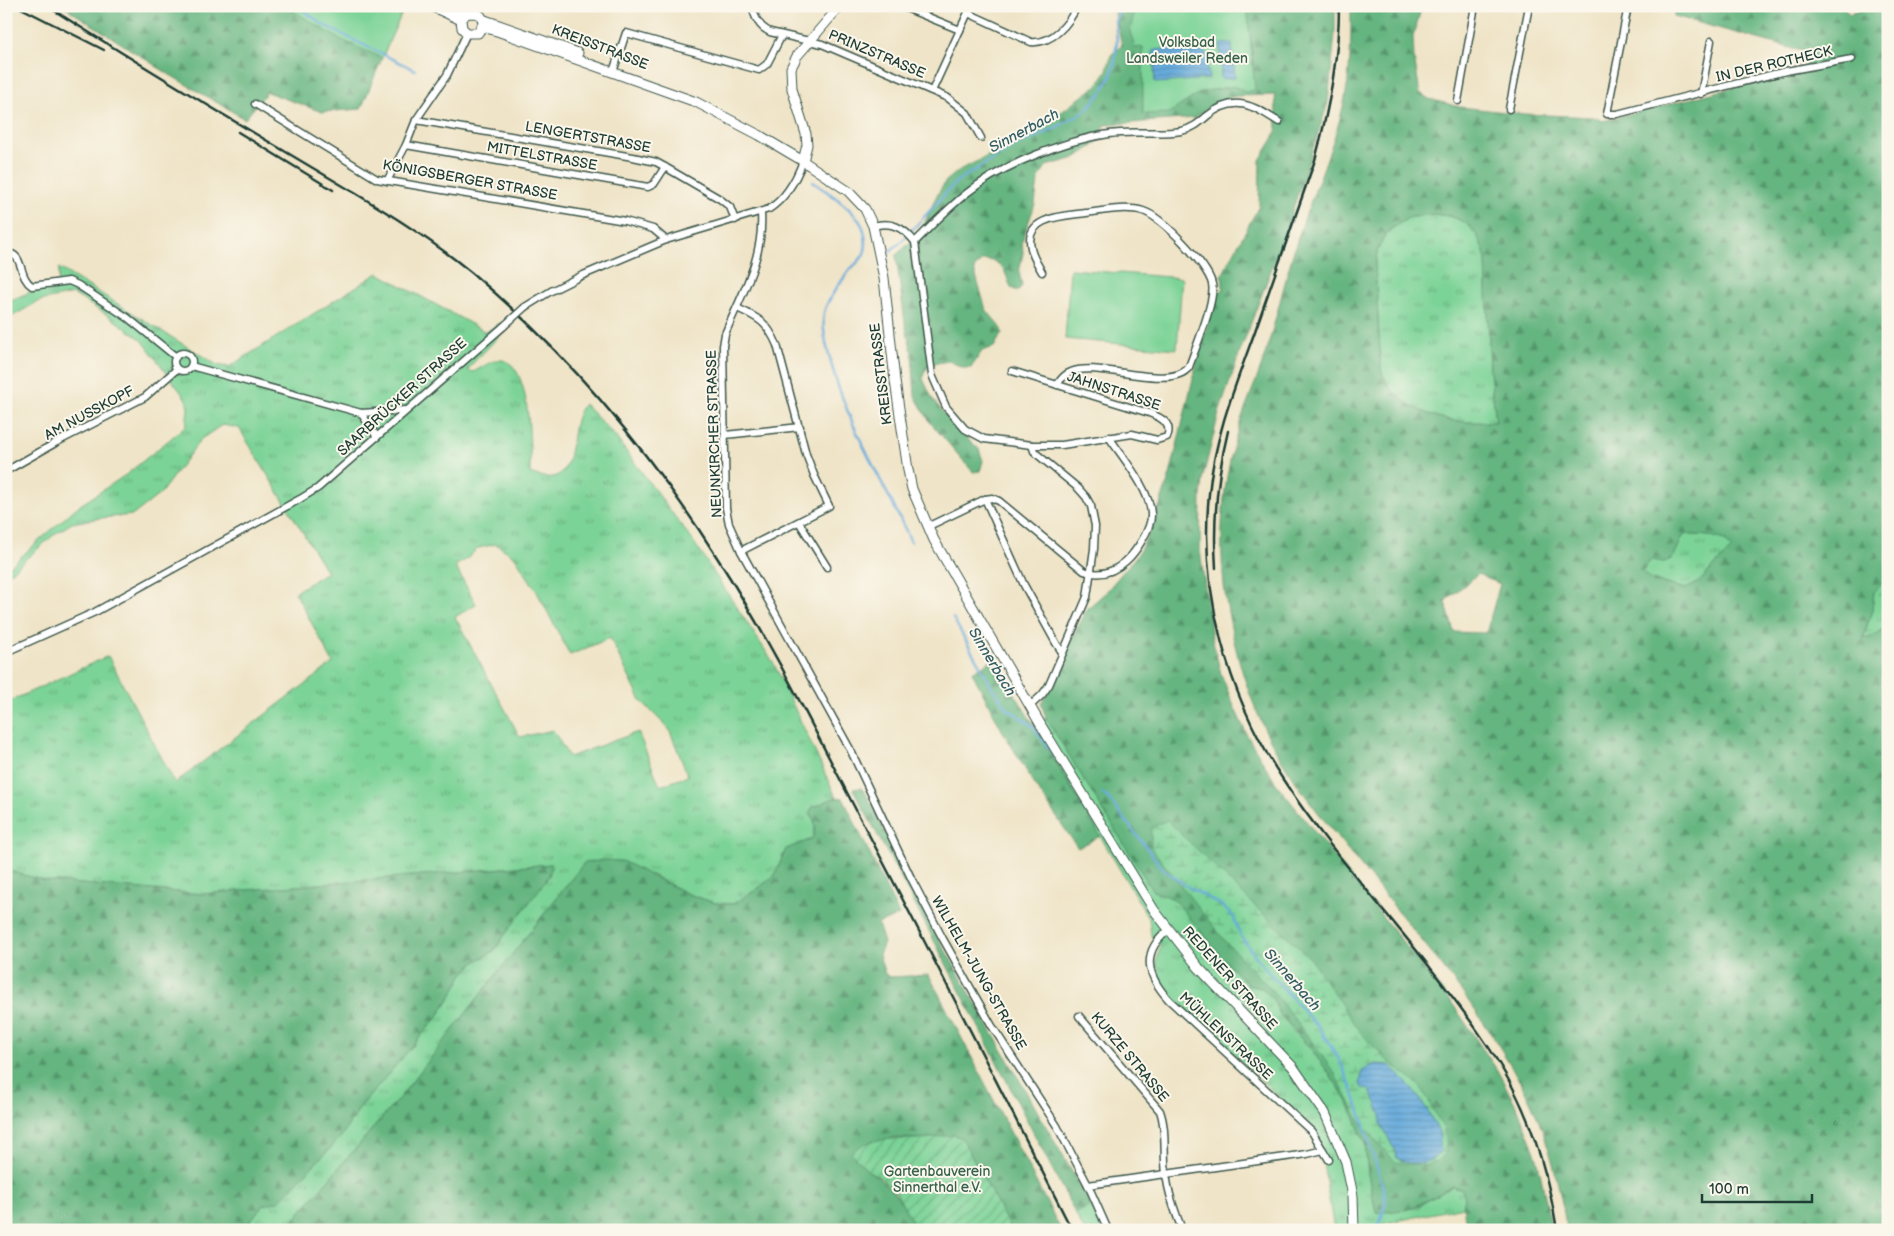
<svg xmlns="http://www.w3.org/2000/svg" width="1894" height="1236" font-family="'Balsamiq Sans',sans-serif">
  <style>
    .grass { fill: url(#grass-tufts); stroke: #4e8866; fill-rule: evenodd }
    .forest { fill: url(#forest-firs); stroke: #42795a; fill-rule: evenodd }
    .wetland { fill: url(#wetland-marsh); stroke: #4e8866 }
    .park { fill: #7cd397; stroke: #4e8866 }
    .garden { fill: url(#garden-furrows); stroke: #4e8866 }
    .water { fill: url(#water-rules); stroke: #427488 }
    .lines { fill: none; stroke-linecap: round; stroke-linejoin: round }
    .stream { stroke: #66aadb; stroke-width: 2.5 }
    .street-casing { stroke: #3e564a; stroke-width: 9 }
    .secondary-casing { stroke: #3e564a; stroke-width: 11 }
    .street { stroke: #fff; stroke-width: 6 }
    .secondary { stroke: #fff; stroke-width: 9 }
    .rail { stroke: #1f3d34; stroke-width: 2.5 }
    .street-bridge-casing { stroke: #3e564a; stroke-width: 9; stroke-linecap: butt }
    .street-bridge { stroke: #fff; stroke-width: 6 }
    .labels { text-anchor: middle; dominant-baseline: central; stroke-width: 4; stroke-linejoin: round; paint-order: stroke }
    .park-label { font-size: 14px; fill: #36624d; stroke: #fbf7ec }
    .street-label { font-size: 14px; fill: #1f3d34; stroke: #fbf7ec }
    .water-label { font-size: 15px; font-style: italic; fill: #345e66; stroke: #fbf7ec }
  </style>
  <defs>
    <pattern id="grass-tufts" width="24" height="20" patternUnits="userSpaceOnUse" patternTransform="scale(1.25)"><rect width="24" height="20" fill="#7cd397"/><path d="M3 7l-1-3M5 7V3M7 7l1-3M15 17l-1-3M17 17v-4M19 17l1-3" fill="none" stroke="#65ac7c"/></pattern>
    <pattern id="forest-firs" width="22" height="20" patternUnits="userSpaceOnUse" patternTransform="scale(1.25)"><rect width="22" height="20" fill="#65b580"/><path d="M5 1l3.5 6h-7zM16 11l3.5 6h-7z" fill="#53946a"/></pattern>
    <pattern id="wetland-marsh" width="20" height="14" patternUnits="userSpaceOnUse" patternTransform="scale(1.25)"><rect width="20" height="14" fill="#7cd397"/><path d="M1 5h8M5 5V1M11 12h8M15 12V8" fill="none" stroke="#65ac7c"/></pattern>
    <pattern id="garden-furrows" width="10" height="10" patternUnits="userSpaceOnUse" patternTransform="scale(1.25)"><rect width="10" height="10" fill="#7cd397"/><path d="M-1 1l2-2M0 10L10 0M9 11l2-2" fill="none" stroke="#65ac7c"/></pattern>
    <pattern id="water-rules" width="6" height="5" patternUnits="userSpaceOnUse" patternTransform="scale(1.25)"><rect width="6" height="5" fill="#66aadb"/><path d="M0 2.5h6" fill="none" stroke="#538cb2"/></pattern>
  </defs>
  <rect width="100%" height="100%" fill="#fbf7ec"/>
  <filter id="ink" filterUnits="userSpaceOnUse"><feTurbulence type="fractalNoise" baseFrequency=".02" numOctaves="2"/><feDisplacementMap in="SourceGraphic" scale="10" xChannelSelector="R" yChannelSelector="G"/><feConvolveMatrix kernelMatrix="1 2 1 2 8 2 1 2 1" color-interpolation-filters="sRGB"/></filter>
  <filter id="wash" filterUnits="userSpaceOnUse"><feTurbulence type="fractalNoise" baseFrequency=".0096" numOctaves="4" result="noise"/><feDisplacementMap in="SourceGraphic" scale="20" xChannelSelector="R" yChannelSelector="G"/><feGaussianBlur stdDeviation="1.12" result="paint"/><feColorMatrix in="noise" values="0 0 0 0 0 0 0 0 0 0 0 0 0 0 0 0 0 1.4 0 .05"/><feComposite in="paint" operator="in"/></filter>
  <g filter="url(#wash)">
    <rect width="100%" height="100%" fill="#efe4c7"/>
    <!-- grass -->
    <g class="grass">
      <path d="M1431 214C1466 216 1477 226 1486 259L1490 372 1496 422C1483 422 1470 423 1457 421 1426 417 1391 401 1381 370L1375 265 1378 248 1388 231 1408 218Z"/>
      <path d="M59 268 217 365 229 367 378 273 486 332 501 323 506 329 473 363 468 370 473 372C482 368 492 359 502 360 532 364 530 450 530 473 584 495 563 428 584 404L614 435 693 541 773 662 836 797 843 798H834L812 808 810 812C815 822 817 828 812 839L786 849 775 875 756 890 733 904 715 903 688 894 652 875 584 863 401 1096 285 1230H243L263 1205 279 1201 340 1138 361 1106 438 1016 454 991 462 975 472 964 494 951 552 864 202 894 45 881 6 870V703L108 656 175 783 333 663 295 592 327 572 239 428 222 425 201 439 160 494 133 515 100 518 72 523 56 533 6 576V570L76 508 127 474 186 426 188 408 186 399 142 340 106 314 73 294 39 301 6 320V302L33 291 58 287ZM496 544 515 557 536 590 570 655 610 638 641 701 669 729 688 776 660 786 638 732 569 757 553 730 520 737 455 617 476 604 455 566 467 559 478 548Z"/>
      <path d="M1684 534C1702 537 1720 532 1732 548L1699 582 1686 589 1651 580 1642 571 1651 559 1664 562 1673 558Z"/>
      <path d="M1888 578V627L1869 638 1863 639 1872 610 1874 592Z"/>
      <path d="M1046 718 1153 890 1174 899 1226 962 1248 985 1262 988 1273 999 1279 1013 1314 1053 1331 1076 1347 1100 1365 1143 1368 1174 1376 1212 1418 1206 1453 1186 1462 1189 1465 1198 1463 1207 1382 1224 1380 1230H1334L1320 1144 1314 1130 1169 994C1158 980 1152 964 1161 947L1151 936 1149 919 1035 725Z"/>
      <path d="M1091 1205 1102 1230H1084L1075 1213Z"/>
    </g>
    <!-- forest -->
    <g class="forest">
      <path d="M63 6H285L338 38 382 58 361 109 322 112 267 92 245 119 170 75Z"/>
      <path d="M1113 6H1136L1135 14 1143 47V114L1182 105 1201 92 1234 86 1245 91 1254 71 1247 6H1335V33L1328 103 1284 236 1240 352 1219 413 1204 473 1201 496 1200 550 1212 638 1221 674 1235 709 1248 737 1275 782 1454 1006 1497 1070 1518 1109 1537 1158 1552 1230H1467L1463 1207 1465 1198 1462 1189 1453 1186C1425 1202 1409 1213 1376 1212L1368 1174 1365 1143 1347 1100 1331 1076 1314 1053 1279 1013 1273 999 1262 988 1248 985 1226 962 1174 899 1153 891 1046 718 1041 703 1055 684 1070 642 1088 608 1106 592 1138 554 1153 525 1170 475 1199 353 1216 295 1223 289 1222 275 1259 206 1260 160 1273 139 1277 129 1275 95 1236 96 1213 104 1195 118 1105 125 1097 143 1075 158 1046 166 1038 180 1035 204 1022 241 1023 253 1019 272 1022 286 1018 291 1011 288C1005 272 1003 259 982 260L974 269 986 310 1000 326 1002 333 994 347 982 351 971 368H964L949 361 931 364 924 372 923 379 933 400 947 417 960 432 979 449 983 461 980 471 973 472 930 422 915 396 912 353 905 323 896 255 912 241 922 229 937 195 946 181 961 169 982 159 1063 111 1097 85 1107 70 1111 55 1122 45Z"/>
      <path d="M1351 6H1422L1413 37 1414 58 1420 93 1429 99 1460 107 1524 114 1594 117 1603 121 1802 70 1805 66 1809 53 1674 16V6H1843L1849 14 1860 11 1864 6H1888V578L1874 592 1872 610 1863 638H1869L1888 627V1230H1567C1559 1185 1550 1142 1530 1101 1483 1006 1409 927 1344 845 1319 814 1293 782 1274 747 1249 702 1234 651 1226 600 1217 542 1222 476 1241 420 1247 401 1256 383 1262 364 1276 323 1284 281 1297 241 1311 196 1332 153 1343 107 1351 75 1351 39 1351 6ZM1431 214C1465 216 1477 226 1486 259L1490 372 1496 422C1483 422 1469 423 1457 421 1426 417 1391 401 1381 370L1375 265 1378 248 1388 231 1408 218ZM1684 534C1702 537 1720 532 1732 548L1699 582 1686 589 1651 580 1642 571 1651 560 1664 562 1673 558ZM1478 574 1500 584 1486 633 1454 632 1445 601Z"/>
      <path d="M994 659 1100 836 1078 848 1036 787 1002 730 972 672Z"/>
      <path d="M861 788 865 792 932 927 1091 1205 1075 1213 928 929 853 789Z"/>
      <path d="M834 798H843L899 915 878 924 884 943 879 955 885 974 890 977 929 975 1061 1230H1011L962 1138 954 1135 920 1139 891 1138 867 1170C893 1186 903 1203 917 1230H285L401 1096 584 863 603 860 622 861 688 894 715 903 733 904 756 890 775 875 786 849 812 839C817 828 815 822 810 812L812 808Z"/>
      <path d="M552 864 549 876 493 951 472 964 462 975 454 991 438 1016 361 1106 340 1138 279 1201 263 1205 243 1230H6V870L45 881 202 894Z"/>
    </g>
    <!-- wetland -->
    <path class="wetland" d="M1167 820 1263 914 1311 959 1359 1031 1389 1062 1421 1087 1446 1133V1153C1429 1171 1418 1165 1395 1162L1361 1123 1333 1071 1307 1035 1270 988 1225 941 1151 848V828Z"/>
    <!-- park -->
    <g class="park">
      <path d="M285 6H405L382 58 338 38Z"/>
      <path d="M1136 6H1247L1255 90 1245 92 1234 86 1201 92 1169 113 1143 114V47L1135 48 1130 31Z"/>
      <path d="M1070 269 1182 278 1177 349 1065 339Z"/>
    </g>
    <!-- garden -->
    <path class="garden" d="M954 1135 962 1138 1011 1230H917L895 1191 881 1178 867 1170 851 1153C869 1135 896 1140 919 1139 930 1139 943 1136 954 1135Z"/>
    <!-- water -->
    <g class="water">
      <path d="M1232 43 1235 78 1221 79 1220 44Z"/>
      <path d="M1205 46 1209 79 1155 83 1153 50Z"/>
      <path d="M1375 1064 1389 1065 1412 1088 1428 1111 1439 1132 1441 1152C1426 1165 1416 1168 1397 1158 1394 1146 1387 1137 1382 1126 1379 1122 1382 1119 1381 1115 1380 1112 1372 1093 1370 1090L1362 1088 1360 1084 1362 1071Z"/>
    </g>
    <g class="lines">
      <!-- stream -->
      <g class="stream">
        <path d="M298 6 323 25 415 70"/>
        <path d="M813 182C828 192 860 213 864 231 866 239 867 250 862 257 859 262 853 266 849 271 841 282 827 299 824 313 822 328 825 341 829 355 845 422 883 480 911 542"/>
        <path d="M890 251 901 242 957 181 1013 147 1054 129 1085 111 1102 92 1110 78 1114 66 1117 41 1115 21 1121 6"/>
        <path d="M953 618 992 687 1008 709 1033 726 1056 758"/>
        <path d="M1102 793 1109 799 1163 869 1185 885 1221 905 1233 916 1242 938 1263 966 1319 1028 1339 1059 1356 1099 1383 1187 1386 1204 1377 1230"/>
      </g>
    </g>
  </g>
  <g filter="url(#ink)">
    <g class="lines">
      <!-- street casing -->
      <g class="street-casing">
        <g id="street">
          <path d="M752 6C755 18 759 27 770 32L822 44 948 98 967 113 981 138"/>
          <path d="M901 6 960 30"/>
          <path d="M1628 6 1607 114H1617L1786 71 1852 59"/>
          <path d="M968 13 1031 42C1052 44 1069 24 1077 6"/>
          <path d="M613 72 626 33 759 70 767 64 782 35"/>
          <path d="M932 91 971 6"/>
          <path d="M1701 94 1711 41"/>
          <path d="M1458 101 1475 6"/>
          <path d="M255 104 377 179 625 221 653 229 666 240"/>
          <path d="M1509 109 1529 6"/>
          <path d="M416 120 633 157 656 162 665 167 720 199 730 207 735 220"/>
          <path d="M406 145 648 187 654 184 665 167"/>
          <path d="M387 181 406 145 416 120 447 75 467 33"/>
          <path d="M761 213C764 258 742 293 725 334L723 346 726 508 729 524 741 551 850 749 911 878 943 939 992 1026 1057 1126 1088 1185 1108 1230"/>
          <path d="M873 226C891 221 903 227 915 242L932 375 946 407 965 429 984 439 1032 445H1062L1132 434 1157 440 1167 437C1173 423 1160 417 1149 413L1012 371"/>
          <path d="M915 242C932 225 948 208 967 193 1002 165 1065 140 1109 134 1133 130 1157 135 1181 131 1192 129 1199 123 1207 116 1235 94 1252 105 1279 122"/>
          <path d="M6 253C25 253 17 276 32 286L69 281 78 285 128 318 176 357"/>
          <path d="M1042 272C1038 265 1032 256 1031 248 1023 216 1066 216 1086 213 1103 211 1126 206 1143 211 1161 216 1208 265 1212 284 1216 300 1195 349 1189 367 1171 392 1098 360 1071 372 1065 374 1060 380 1057 385"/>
          <path d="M525 307 551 291 581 276 666 240 769 209C786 198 796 180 803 161"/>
          <path d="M737 308C759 318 767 322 777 345L806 454 814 475 829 506 741 551"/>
          <circle cx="183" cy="362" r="9"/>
          <path d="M191 366 361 413 406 410"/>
          <path d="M361 413 377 437"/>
          <path d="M725 435 800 427"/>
          <path d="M6 471 57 442 145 397 177 369"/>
          <path d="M985 499 1024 585 1056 643 1062 652"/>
          <path d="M799 522 827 567"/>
          <path d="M929 526 985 499 992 498 999 501 1084 571C1100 577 1114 572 1126 561 1136 552 1152 528 1151 514 1150 489 1122 457 1109 437"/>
          <path d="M6 652 95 612 300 499 318 488 504 326"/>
          <path d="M1030 706 1042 695 1049 685 1087 597 1094 549 1095 526 1091 506 1086 497 1078 488 1038 455 1034 451 1032 445"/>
          <path d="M1169 930C1140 952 1147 976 1169 1000L1312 1132 1329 1160"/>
          <path d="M1079 1016 1160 1111C1167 1130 1163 1153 1166 1173 1168 1193 1175 1211 1182 1230"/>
          <path d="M1088 1185 1307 1154 1323 1150"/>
        </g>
      </g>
      <!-- secondary casing -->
      <g class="secondary-casing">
        <g id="secondary">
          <path d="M431 6 461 20"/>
          <path d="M443 6C450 8 456 11 463 13 473 15 482 8 483 24L478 33H467L462 28 461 20 466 14"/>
          <path d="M482 19 578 53"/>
          <path d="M483 27 500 32 696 102 759 135 803 161 848 191 865 209 873 226 884 278 895 381 908 470 912 489 934 540 1042 727 1154 910 1199 968 1293 1067 1325 1113 1346 1162 1353 1196 1354 1230"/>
          <path d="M803 161 807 145 806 134 792 89 791 68 797 56 840 6"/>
        </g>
      </g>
      <!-- street -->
      <use href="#street" class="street"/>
      <!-- secondary -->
      <use href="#secondary" class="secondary"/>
      <!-- rail -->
      <g class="rail">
        <path d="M17 6 104 50"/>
        <path d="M47 6C126 56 205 104 286 152 349 190 415 226 472 273 568 354 651 453 718 559 770 640 813 727 857 812 930 951 1001 1090 1072 1230"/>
        <path d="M1339 6C1339 59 1329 109 1315 160 1295 218 1274 276 1254 334 1235 386 1214 439 1209 494 1199 592 1228 696 1282 778 1326 846 1382 906 1432 970 1461 1008 1491 1046 1513 1088 1536 1133 1549 1180 1557 1230"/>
        <path d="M238 132 333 190"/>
        <path d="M1216 568C1213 522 1217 476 1228 431"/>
      </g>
      <!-- street-bridge casing -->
      <g class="street-bridge-casing">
        <path id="street-bridge" d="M504 326 525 307"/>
      </g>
      <!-- street-bridge -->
      <use href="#street-bridge" class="street-bridge"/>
    </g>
  </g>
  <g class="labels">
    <!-- park labels -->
    <g class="park-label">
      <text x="1187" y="42">Volksbad<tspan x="1187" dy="16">Landsweiler Reden</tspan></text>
      <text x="937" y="1171">Gartenbauverein<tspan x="937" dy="16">Sinnerthal e.V.</tspan></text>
    </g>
    <!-- street labels -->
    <g class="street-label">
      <text transform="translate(600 47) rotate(21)">KREISSTRASSE</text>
      <text transform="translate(877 54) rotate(23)">PRINZSTRASSE</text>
      <text transform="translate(1774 64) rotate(-13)">IN DER ROTHECK</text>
      <text transform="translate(588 137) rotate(10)">LENGERTSTRASSE</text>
      <text transform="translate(542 156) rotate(10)">MITTELSTRASSE</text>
      <text transform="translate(470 180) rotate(10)">KÖNIGSBERGER STRASSE</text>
      <text transform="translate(881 374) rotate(-97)">KREISSTRASSE</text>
      <text transform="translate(1114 391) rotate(18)">JAHNSTRASSE</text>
      <text transform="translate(402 397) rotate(-42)">SAARBRÜCKER STRASSE</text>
      <text transform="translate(89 413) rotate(-28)">AM NUSSKOPF</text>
      <text transform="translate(714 434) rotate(-92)">NEUNKIRCHER STRASSE</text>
      <text transform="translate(979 973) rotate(60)">WILHELM-JUNG-STRASSE</text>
      <text transform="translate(1230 978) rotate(48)">REDENER STRASSE</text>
      <text transform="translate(1226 1036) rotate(43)">MÜHLENSTRASSE</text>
      <text transform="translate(1130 1057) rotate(50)">KURZE STRASSE</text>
    </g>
    <!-- water labels -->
    <g class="water-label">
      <text transform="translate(1024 131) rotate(-28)">Sinnerbach</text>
      <text transform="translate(992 662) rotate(59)">Sinnerbach</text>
      <text transform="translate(1292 980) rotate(49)">Sinnerbach</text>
    </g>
  </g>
  <!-- margin -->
  <rect width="1894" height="1236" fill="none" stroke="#fbf7ec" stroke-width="25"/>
  <!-- scale -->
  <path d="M1702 1194v8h110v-8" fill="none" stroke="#1f3d34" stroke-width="2.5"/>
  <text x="1709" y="1194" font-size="15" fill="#1f3d34" stroke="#fbf7ec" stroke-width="4" paint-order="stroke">100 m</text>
</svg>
